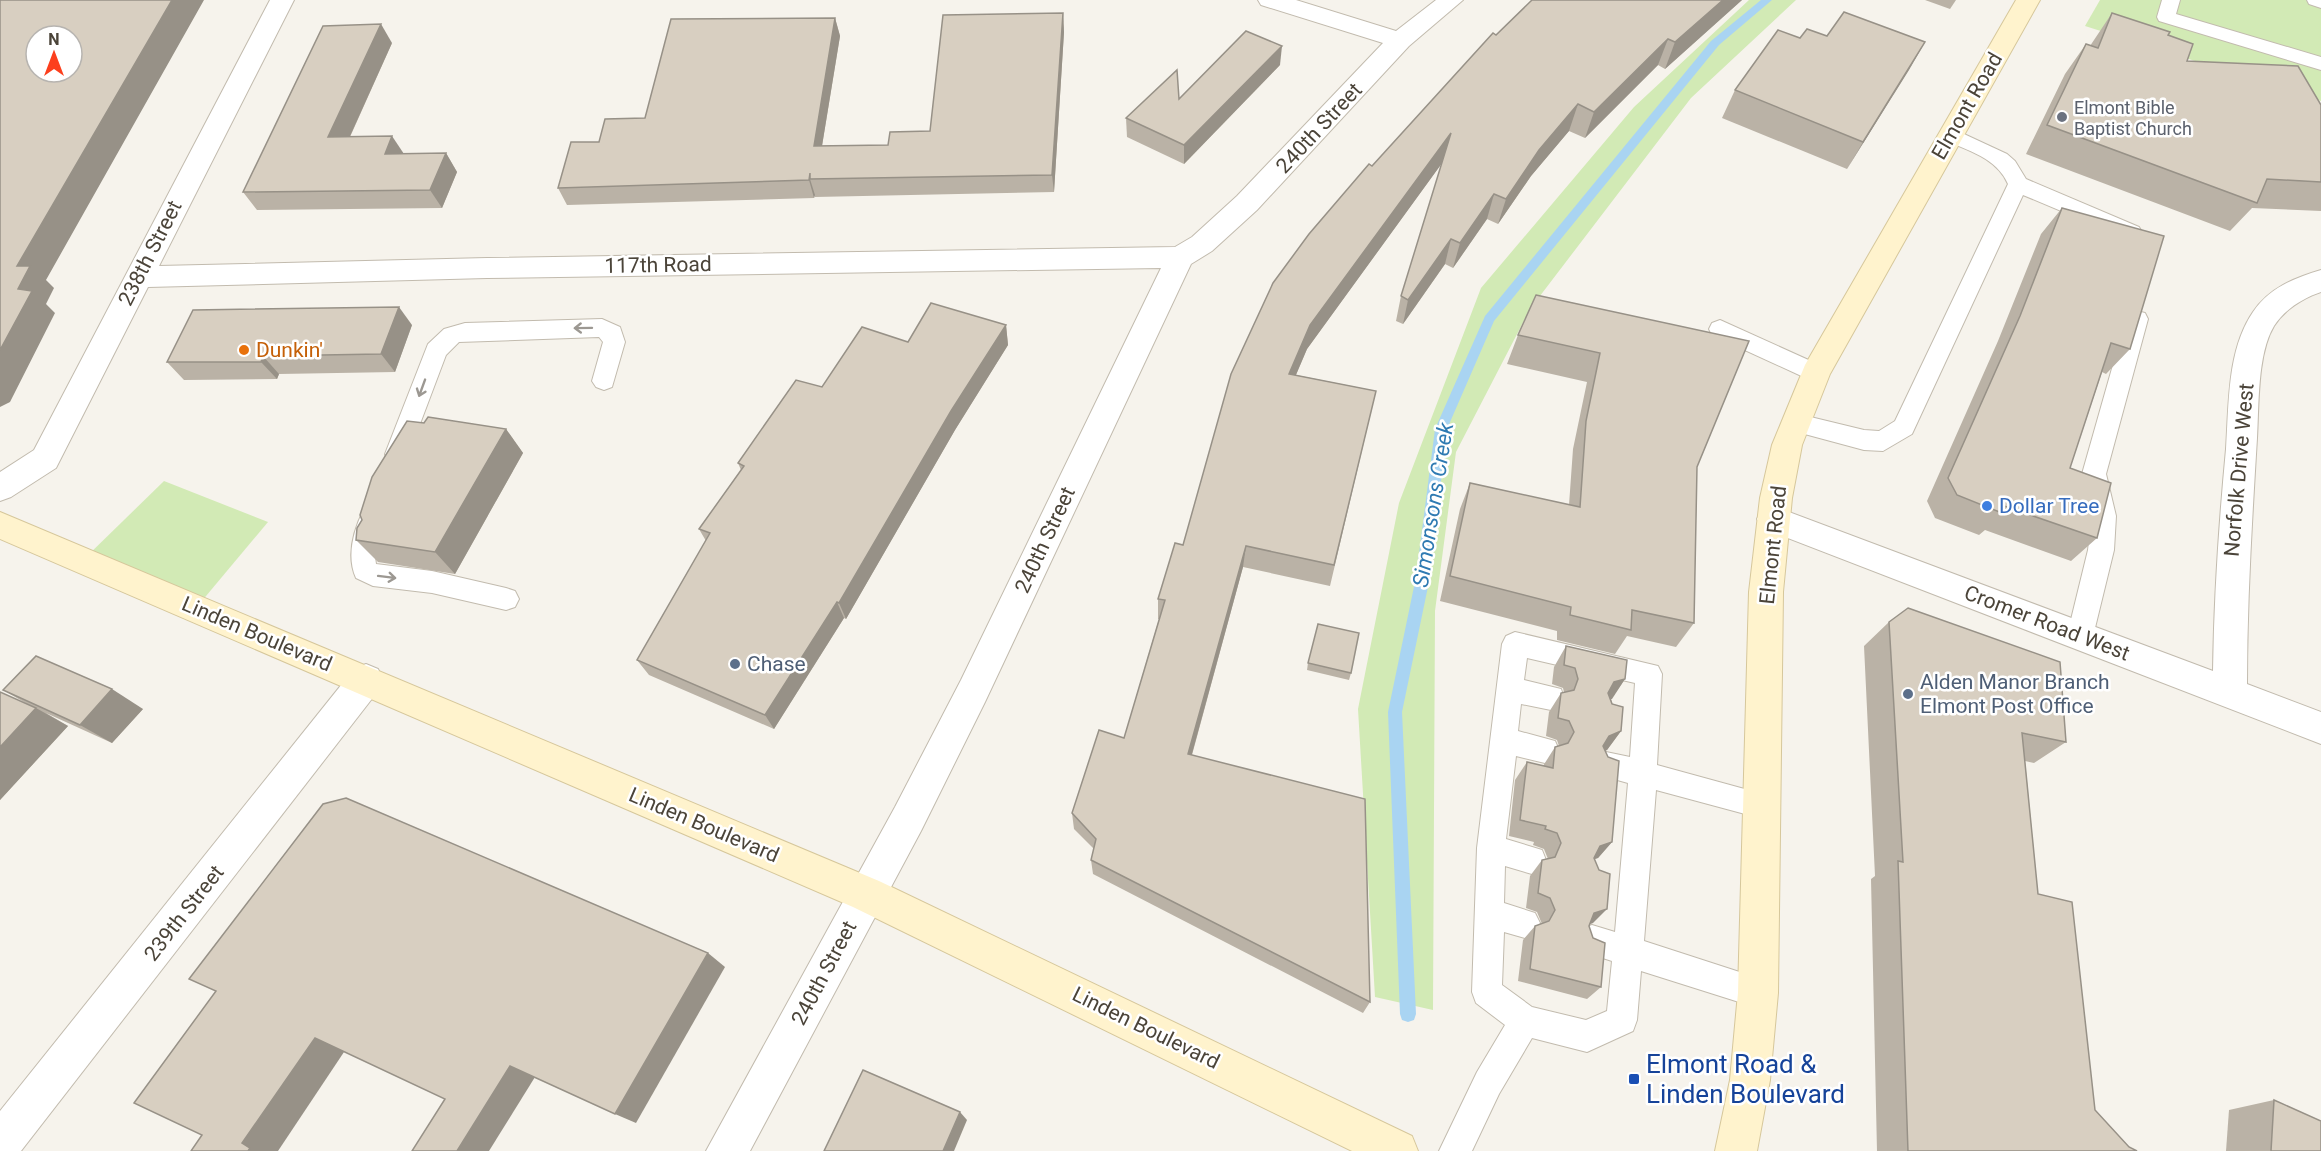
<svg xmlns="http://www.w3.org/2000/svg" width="2321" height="1151" font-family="Roboto,sans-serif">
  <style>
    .green { fill: #d2eab5 }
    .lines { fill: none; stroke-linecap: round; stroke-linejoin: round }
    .stream { fill: #a9d4f2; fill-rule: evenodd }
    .lane-casing { stroke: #c2bbae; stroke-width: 2 }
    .street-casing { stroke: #c2bbae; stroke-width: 2 }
    .secondary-casing { stroke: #d6c79b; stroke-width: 2 }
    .lane { fill: #fff; fill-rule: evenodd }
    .street { fill: #fff; fill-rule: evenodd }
    .secondary { fill: #fff3cd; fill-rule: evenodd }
    .wall { fill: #bab2a6 }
    .shaded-wall { fill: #979187 }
    .building { fill: #d8cfc1; stroke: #979187; stroke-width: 1.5; fill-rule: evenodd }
    .oneway { stroke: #9c9892 }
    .worship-dot { fill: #6b7280; stroke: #fff; stroke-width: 2 }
    .food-dot { fill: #e8710a; stroke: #fff; stroke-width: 2 }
    .shop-dot { fill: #3f7fe0; stroke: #fff; stroke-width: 2 }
    .service-dot { fill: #5c6f8a; stroke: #fff; stroke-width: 2 }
    .transit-dot { fill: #1a4fb4; stroke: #fff; stroke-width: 2 }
    .labels { text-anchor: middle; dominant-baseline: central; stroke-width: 5; stroke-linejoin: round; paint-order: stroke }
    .far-worship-label { font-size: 18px; fill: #5b616d; stroke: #fff; text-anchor: start }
    .street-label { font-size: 21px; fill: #4b4439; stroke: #fff }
    .food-label { font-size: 21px; fill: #c56008; stroke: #fff; text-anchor: start }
    .shop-label { font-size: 21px; fill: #366cbe; stroke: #fff; text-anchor: start }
    .service-label { font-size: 21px; fill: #4e5e75; stroke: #fff; text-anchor: start }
    .water-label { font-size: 22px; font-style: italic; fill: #2e7ab2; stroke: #fff }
    .near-transit-label { font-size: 26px; fill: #164399; stroke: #fff; text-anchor: start }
  </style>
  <rect width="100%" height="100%" fill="#f6f3ec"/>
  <!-- green -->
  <g class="green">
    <path d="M1749 0H1796L1691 98 1530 309 1456 452 1435 611 1433 1010 1375 997 1358 709 1399 503 1481 288 1634 107Z"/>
    <path d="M2100 0H2321V101L2085 26Z"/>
    <path d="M164 481 268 522 196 608 83 560Z"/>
  </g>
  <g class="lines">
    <!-- stream -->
    <path class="stream" d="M1761 0H1772L1719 45 1494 321 1447 429 1430 577 1402 712 1416 1014 1414 1020 1408 1022 1402 1020 1400 1014 1388 712 1416 577 1435 429 1485 316 1711 41Z"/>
    <!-- lane casing -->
    <g class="lane-casing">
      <g id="lane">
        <path d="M2162 0H2180L2176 14 2321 57V70L2159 21 2157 17Z"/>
        <path d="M2307 0H2321V8L2309 4Z"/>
        <path d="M1951 128 2007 154 2015 161 2026 179 2139 227 2142 232 2139 237 2131 240 2123 237 2023 195 1912 434 1883 451 1864 450 1786 429 1782 422 1786 415 1794 413 1864 430 1879 431 1895 421 2008 184C1997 158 1967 150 1944 140L1941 135 1944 130Z"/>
        <path d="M2137 311 2145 313 2148 319 2106 474 2116 516 2114 550 2093 636 2089 644 2080 648 2071 644 2067 636 2088 550 2092 516 2082 474 2126 319 2129 313Z"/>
        <path d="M602 319 620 327 625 342 612 387 604 390 596 387 592 381 603 342 599 337 459 342 446 355 406 461 397 464 388 461 385 454 428 344 444 329 465 323Z"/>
        <path d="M1720 320 1824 367 1828 373 1824 379 1816 382 1808 379 1712 335 1709 329 1712 323Z"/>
        <path d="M373 506 382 509 385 516 375 557 376 564 432 571 506 588 515 591 519 599 515 607 506 610 432 593 373 586 356 578C346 556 354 529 364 509Z"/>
        <path d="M1515 632 1658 666 1662 674 1657 765 1770 796 1774 805 1770 814 1760 818 1656 790 1644 941 1758 978 1769 982 1773 993 1769 1004 1758 1008 1641 971 1637 1020 1633 1031 1587 1052 1532 1038 1499 1094 1472 1151H1439L1477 1072 1505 1025 1476 1003 1472 992 1477 848 1502 644 1506 636ZM1527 658 1635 683 1630 757 1606 752 1596 756 1592 765 1596 774 1628 783 1615 932 1592 925 1581 929 1577 940 1581 951 1612 961 1607 1011 1586 1020 1532 1007 1502 985 1504 932 1525 938 1535 933 1540 923 1535 913 1504 903 1505 866 1532 874 1542 870 1546 860 1542 850 1506 839 1516 756 1545 763 1555 759 1559 750 1555 741 1518 731 1521 704 1551 710 1561 707 1564 698 1561 689 1524 680Z"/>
      </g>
    </g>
    <!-- street casing -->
    <g class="street-casing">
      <g id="street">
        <path d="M270 0H294L159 266 487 258 1175 247 1192 237 1237 196 1383 43 1261 5 1258 0H1296L1396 31 1436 0H1463L1409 46 1257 210 1212 251 1191 264 985 702 921 831 750 1151H706L895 807 961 680 1161 268 487 278 148 287 56 468 11 497 0 501V472L34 450Z"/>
        <path d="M2321 270V292C2303 298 2284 310 2274 326 2257 354 2259 406 2257 438 2252 520 2247 602 2247 684L2321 712V744L1762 528 1757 519 1762 510 1773 506 2213 671C2214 597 2219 523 2226 449 2229 404 2227 350 2253 312 2269 288 2294 278 2321 270Z"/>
        <path d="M366 664 378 669 383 680 378 691 21 1151H0V1111L354 669Z"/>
      </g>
    </g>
    <!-- secondary casing -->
    <g class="secondary-casing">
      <g id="secondary">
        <path d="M2016 0H2040L1830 374 1802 445 1792 498 1783 592 1778 993 1770 1080 1757 1151H1715L1730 1080 1738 993 1749 592 1760 498 1772 445 1805 365Z"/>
        <path d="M0 512 879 881 1412 1136 1418 1151H1352L853 907 0 539Z"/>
      </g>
    </g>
    <!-- lane -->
    <use href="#lane" class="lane"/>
    <!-- street -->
    <use href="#street" class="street"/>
    <!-- secondary -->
    <use href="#secondary" class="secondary"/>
  </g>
  <!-- wall -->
  <g class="wall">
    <path d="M1532 0H1742L1665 69 1658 65 1585 138 1569 131 1531 176 1498 224 1487 219 1453 268 1445 264 1403 324 1396 321 1401 296 1442 163 1307 349 1296 375 1376 391 1330 586 1243 567 1192 755 1370 1002 1363 1013 1093 874 1091 860 1094 849 1074 829 1072 813 1124 738 1159 619H1158V599L1183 545 1372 166 1496 35Z"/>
    <path d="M1925 0H1956L1950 9Z"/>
    <path d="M1063 13 1064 32 1054 192 815 197V195L814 198 567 205 558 188 599 142 835 18 840 36 822 146 888 145 930 131Z"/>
    <path d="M2112 13 2168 35 2187 61 2321 105V211L2252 208 2230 231 2026 154 2065 74 2086 44 2090 46Z"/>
    <path d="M1827 36 1925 42 1847 169 1722 118 1735 90 1800 38Z"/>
    <path d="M392 43 350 137 403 154 446 153 457 172 442 208 257 210 243 192Z"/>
    <path d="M1280 65 1184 164 1127 137 1126 118 1179 99Z"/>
    <path d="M2062 208 2130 349 2106 374 2102 372 2070 468 2097 538 2071 561 1985 530 1979 535 1935 518 1927 501 1998 341 2041 234Z"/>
    <path d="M412 325 395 372 279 374 277 379 184 380 167 362Z"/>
    <path d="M1006 325 1008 345 955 430 846 619 844 618 774 729 649 675 637 660 706 541 699 529 741 470 738 463 822 387 908 342Z"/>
    <path d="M1518 335 1749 341 1697 467 1694 623 1676 647 1627 636 1615 654 1557 640V631L1440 601 1460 509 1470 483 1569 505 1573 449 1587 382 1507 364Z"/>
    <path d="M424 423 506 429 523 453 455 574 378 562 356 540Z"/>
    <path d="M1889 622 2066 742 2034 763 2025 761 2038 894 2095 1110 2129 1147 2137 1151H1877L1871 879 1875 876 1864 646Z"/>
    <path d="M1566 646 1625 679 1611 699 1621 731 1607 750 1605 751 1612 842 1598 858 1594 859 1593 923 1590 924 1589 926 1601 987 1587 999 1518 981 1523 940 1535 926 1542 924 1537 912 1526 908 1530 876 1542 860 1548 859 1544 849 1533 845 1534 842 1509 836 1515 780 1527 762 1543 766 1555 747 1559 746 1557 740 1546 736 1549 712 1561 693 1564 692 1563 688 1552 684 1554 667Z"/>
    <path d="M1308 663 1351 673 1349 680 1307 670Z"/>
    <path d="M3 690 143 709 112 743 46 713 68 726 0 800V692L29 705Z"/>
    <path d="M2274 1100 2321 1151H2226L2229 1110Z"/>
  </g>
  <!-- shaded-wall -->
  <g class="shaded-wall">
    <path d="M172 0H204L46 280 54 288 46 304 55 313 10 402 0 407V350L18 289 17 266Z"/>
    <path d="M1723 0H1742L1665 69 1675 42Z"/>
    <path d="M1063 13 1064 32 1054 192 1052 175Z"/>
    <path d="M835 18 840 36 819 164 814 146Z"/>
    <path d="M381 24 392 43 341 156 328 137Z"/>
    <path d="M1668 39 1658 65 1585 138 1594 112Z"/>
    <path d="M1925 42 1909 70 1847 169 1863 142Z"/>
    <path d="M1282 46 1280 65 1184 164V145Z"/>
    <path d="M1578 104 1569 131 1531 176 1498 224 1506 199 1539 150Z"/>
    <path d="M1451 133 1445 159 1307 349 1286 398 1289 374 1310 325Z"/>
    <path d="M392 136 404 154H385Z"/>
    <path d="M446 153 457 172 442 208 430 190Z"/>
    <path d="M810 173V179L815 195 814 198 809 180Z"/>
    <path d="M1494 194 1487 219 1453 268 1460 243Z"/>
    <path d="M1451 239 1445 264 1403 324 1408 300Z"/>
    <path d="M399 307 412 325 395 372 381 354Z"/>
    <path d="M1006 325 1008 345 955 430 846 619 839 603 951 411Z"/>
    <path d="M263 356 279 374 277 379 261 362Z"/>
    <path d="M506 429 523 453 455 574 435 552Z"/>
    <path d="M1246 546 1243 567 1187 772 1188 754Z"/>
    <path d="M837 602 844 618 774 729 765 715Z"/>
    <path d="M1625 679 1612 699 1600 702 1614 682Z"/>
    <path d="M112 689 143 709 112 743 80 725Z"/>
    <path d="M36 708 68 726 0 800V747Z"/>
    <path d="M1621 731 1607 750 1595 754 1609 736Z"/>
    <path d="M1612 842 1598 858 1586 862 1600 846Z"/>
    <path d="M1607 909 1593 923 1580 927 1594 913Z"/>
    <path d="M708 953 725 967 636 1123 615 1114Z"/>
    <path d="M315 1038 346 1049 278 1151H248L242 1143Z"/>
    <path d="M510 1066 535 1077 489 1151H457Z"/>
    <path d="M960 1112 967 1120 954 1151H943Z"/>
  </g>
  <!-- building -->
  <g class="building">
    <path d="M0 0H172L17 266H30L18 289 32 291 0 350ZM36 36H72V72H36Z"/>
    <path d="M1532 0H1723L1675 42 1668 39 1594 112 1578 104 1539 150 1506 199 1494 194 1460 243 1451 239 1408 300 1401 296 1451 133 1310 325 1289 374 1376 391 1334 565 1246 546 1188 754 1365 799 1370 1002 1091 860 1096 839 1072 813 1099 730 1124 738 1165 600 1158 599 1175 543 1183 545 1231 374 1273 283 1309 234 1369 164 1372 166 1493 33 1496 35Z"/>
    <path d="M1844 12 1925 42 1863 142 1735 90 1778 30 1800 38 1807 29 1827 36Z"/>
    <path d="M1063 13 1052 175 810 179V173L809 180 558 188 571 142H599L605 119 645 118 671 19 835 18 814 146 888 145 890 132 930 131 943 15Z"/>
    <path d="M2112 13 2170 32 2168 35 2193 44 2187 61 2298 66 2321 105V182L2267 179 2257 203 2047 125 2086 44 2098 48Z"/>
    <path d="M381 24 328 137 392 136 385 154 446 153 430 190 243 192 323 26Z"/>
    <path d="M1246 31 1282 46 1184 145 1126 118 1177 70 1179 99Z"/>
    <path d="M2062 208 2164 236 2130 349 2111 343 2070 468 2111 483 2097 538 2004 506 2002 513 1957 495 1948 478 2020 316Z"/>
    <path d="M1536 295 1749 341 1697 467 1694 623 1632 610 1631 630 1570 615 1571 607 1450 576 1470 483 1580 507 1586 421 1600 353 1518 335Z"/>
    <path d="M931 303 1006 325 951 411 839 603 837 602 765 715 637 660 710 533 699 529 744 466 738 463 796 380 822 387 862 327 908 342Z"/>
    <path d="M399 307 381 354 263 356 261 362H167L193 310Z"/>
    <path d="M428 417 506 429 435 552 356 540 357 528 362 520 360 515 372 477 407 421 424 423Z"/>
    <path d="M1908 608 2060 662 2066 742 2022 733 2038 894 2072 902 2095 1110 2129 1147 2137 1151H1908L1898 861 1903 862 1889 622Z"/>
    <path d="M1318 624 1359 633 1351 673 1308 663Z"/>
    <path d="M1566 646 1627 660 1625 679 1614 682 1608 693 1612 704 1623 707 1621 731 1609 736 1603 746 1608 757 1619 761 1612 842 1600 846 1594 858 1599 870 1610 874 1607 909 1594 913 1589 926 1593 938 1605 943 1601 987 1530 969 1535 926 1549 921 1555 910 1550 898 1538 893 1542 860 1555 857 1561 843 1557 833 1545 829 1546 826 1520 820 1527 762 1553 768 1555 747 1568 743 1574 732 1569 721 1558 718 1561 693 1574 690 1578 679 1575 668 1564 665Z"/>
    <path d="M36 656 112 689 80 725 3 690Z"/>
    <path d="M0 692 36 708 0 747Z"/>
    <path d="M346 798 708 953 615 1114 510 1066 457 1151H412L445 1099 315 1038 242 1143 250 1148 248 1151H191L202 1135 134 1103 216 991 189 979 323 804Z"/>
    <path d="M863 1070 960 1112 943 1151H824Z"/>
    <path d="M2274 1100 2321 1121V1151H2271Z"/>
  </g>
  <!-- one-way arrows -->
  <defs><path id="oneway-shaft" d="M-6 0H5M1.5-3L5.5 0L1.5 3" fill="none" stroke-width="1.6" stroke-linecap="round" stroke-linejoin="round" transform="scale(1.5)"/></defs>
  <g class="oneway">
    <use href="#oneway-shaft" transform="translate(583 328) rotate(179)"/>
    <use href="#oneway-shaft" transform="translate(422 388) rotate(110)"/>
    <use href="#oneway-shaft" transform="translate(387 577) rotate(7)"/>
  </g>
  <!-- markers -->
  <circle class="worship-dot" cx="2062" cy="117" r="6"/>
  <circle class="food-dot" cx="244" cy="350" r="6"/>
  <circle class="shop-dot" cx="1987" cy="506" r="6"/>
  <g class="service-dot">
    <circle cx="735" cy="664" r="6"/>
    <circle cx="1908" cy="694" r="6"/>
  </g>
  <rect class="transit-dot" x="1628" y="1073" width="12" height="12" rx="3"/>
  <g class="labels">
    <!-- far-worship labels -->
    <g class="far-worship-label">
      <text x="2074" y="107">Elmont Bible<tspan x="2074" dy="21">Baptist Church</tspan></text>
    </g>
    <!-- street labels -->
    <g class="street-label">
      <text transform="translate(1967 106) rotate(-60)">Elmont Road</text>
      <text transform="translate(1319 128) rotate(-47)">240th Street</text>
      <text transform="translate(150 253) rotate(-63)">238th Street</text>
      <text transform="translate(658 265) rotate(-1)">117th Road</text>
      <text transform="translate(2239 470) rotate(-85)">Norfolk Drive West</text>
      <text transform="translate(1045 540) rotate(-65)">240th Street</text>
      <text transform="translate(1773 545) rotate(-84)">Elmont Road</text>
      <text transform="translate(2047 623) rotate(21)">Cromer Road West</text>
      <text transform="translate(257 634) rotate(23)">Linden Boulevard</text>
      <text transform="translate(704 825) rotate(23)">Linden Boulevard</text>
      <text transform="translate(184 913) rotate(-52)">239th Street</text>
      <text transform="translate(824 973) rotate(-62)">240th Street</text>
      <text transform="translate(1146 1028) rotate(26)">Linden Boulevard</text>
    </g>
    <!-- food labels -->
    <g class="food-label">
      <text x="256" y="350">Dunkin'</text>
    </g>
    <!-- shop labels -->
    <g class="shop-label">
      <text x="1999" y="506">Dollar Tree</text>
    </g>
    <!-- service labels -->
    <g class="service-label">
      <text x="747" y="664">Chase</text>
      <text x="1920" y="682">Alden Manor Branch<tspan x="1920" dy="24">Elmont Post Office</tspan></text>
    </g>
    <!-- water labels -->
    <g class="water-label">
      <text transform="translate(1433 505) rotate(-81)">Simonsons Creek</text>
    </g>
    <!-- near-transit labels -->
    <g class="near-transit-label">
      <text x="1646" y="1064">Elmont Road &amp;<tspan x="1646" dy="30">Linden Boulevard</tspan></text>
    </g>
  </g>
  <!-- north arrow -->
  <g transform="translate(54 54)"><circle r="28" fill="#ffffff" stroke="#b7b4b0" stroke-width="1.5"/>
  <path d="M0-4.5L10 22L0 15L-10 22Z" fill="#fc3f1d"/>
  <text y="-9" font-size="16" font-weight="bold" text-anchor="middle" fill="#4b4439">N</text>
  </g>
</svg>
